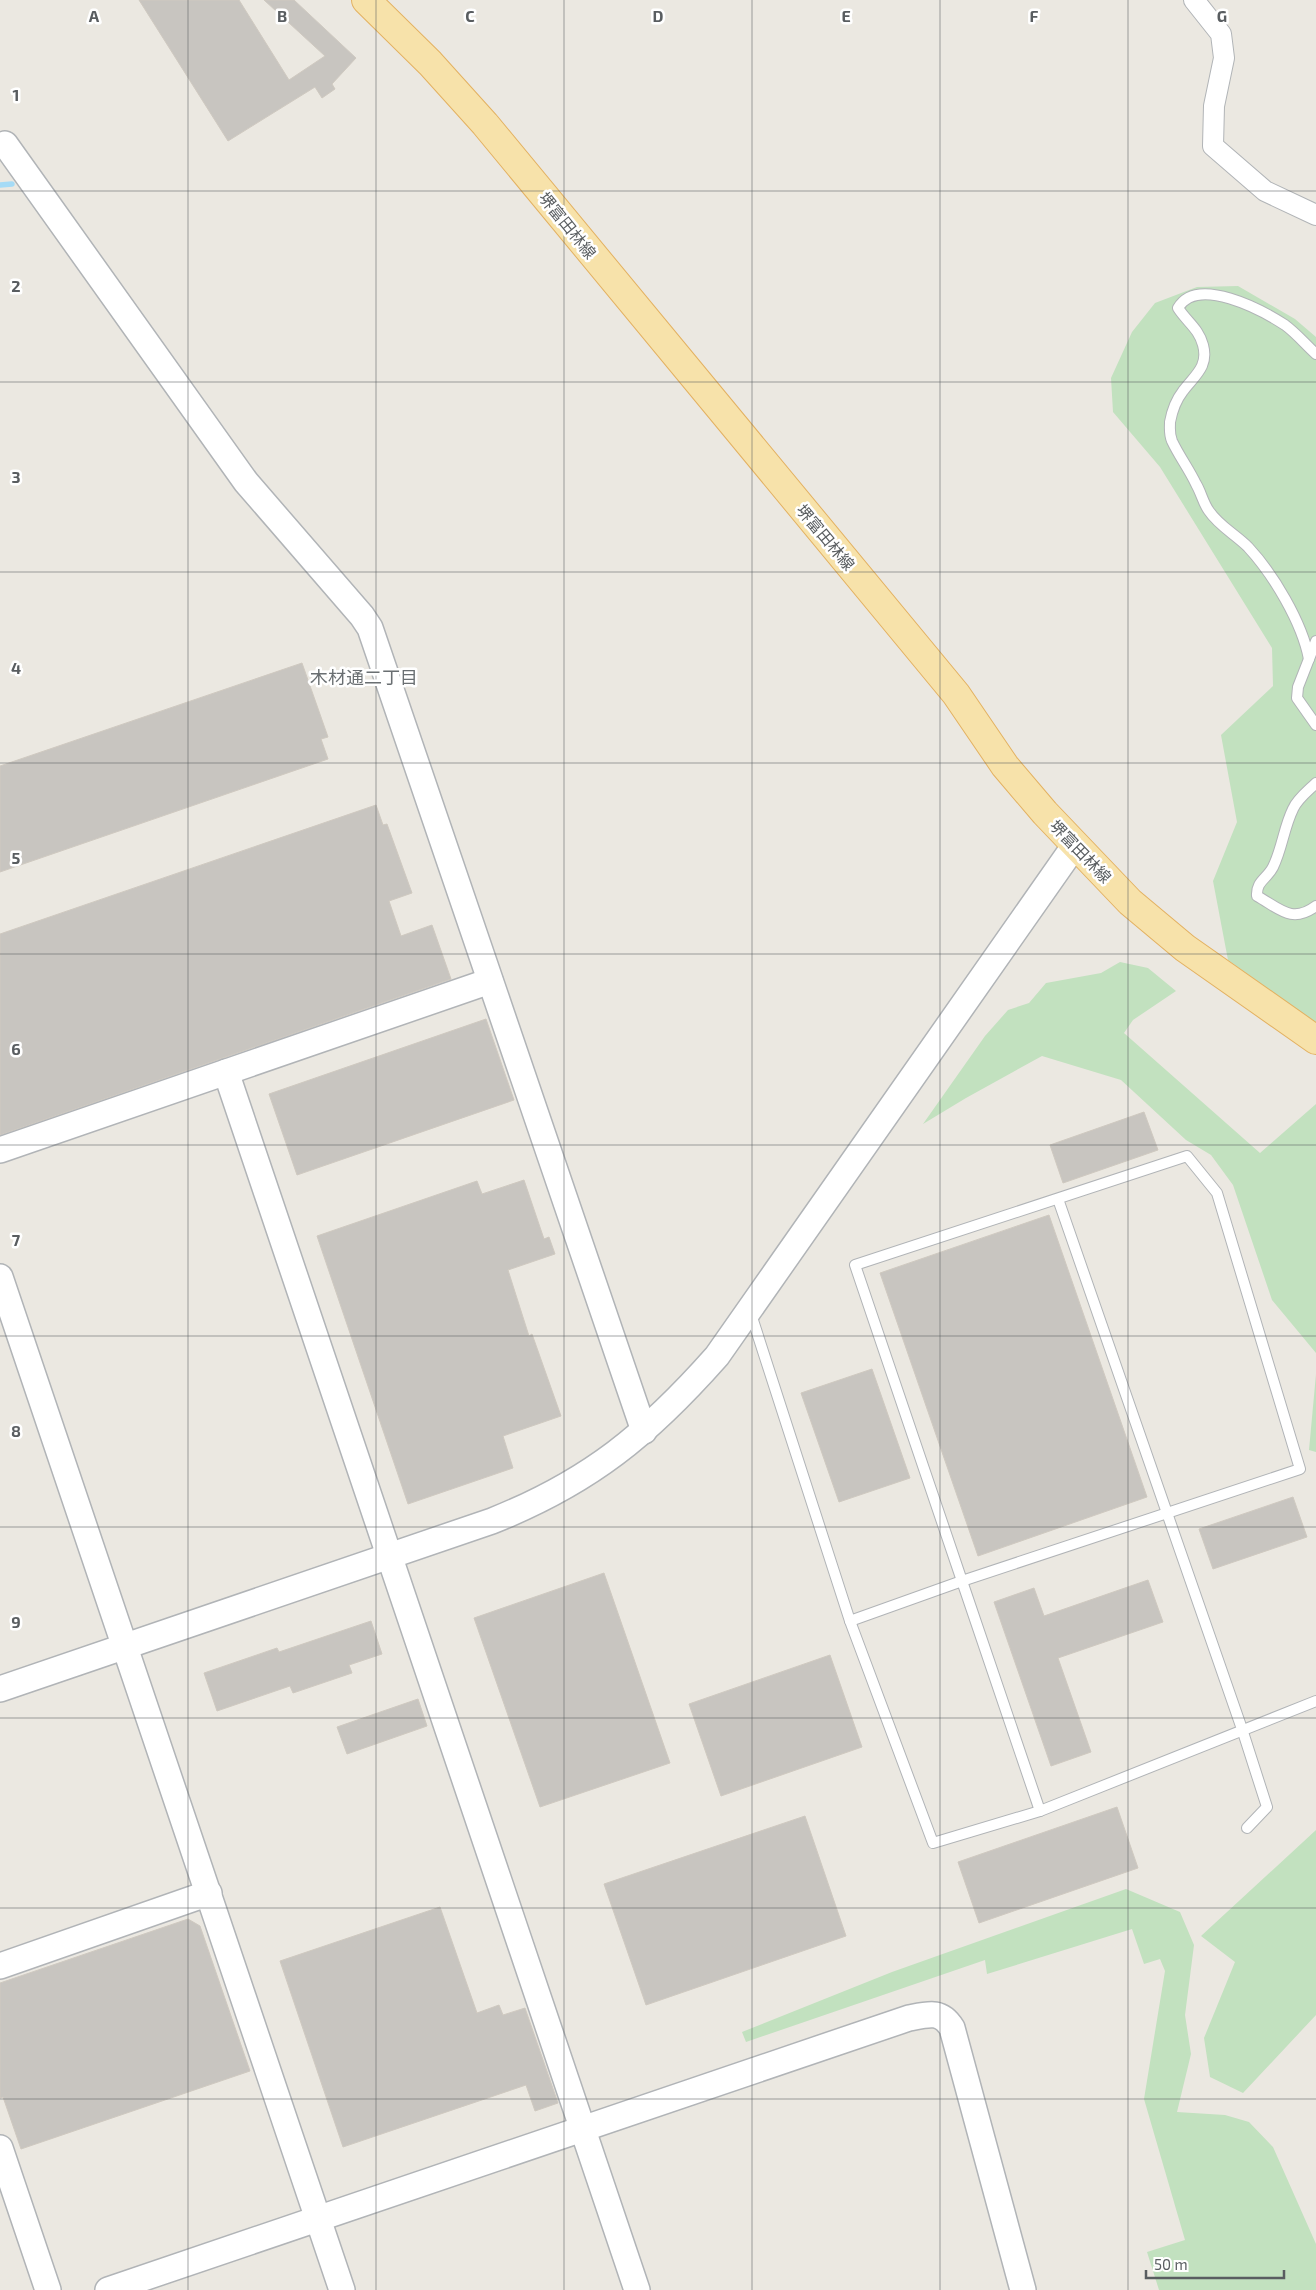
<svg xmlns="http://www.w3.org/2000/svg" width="1316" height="2290" font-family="'Exo 2','Noto Sans JP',sans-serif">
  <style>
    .green { fill: #c2e1bf }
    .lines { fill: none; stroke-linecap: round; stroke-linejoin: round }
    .stream { stroke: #a5dbf6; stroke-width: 5.5 }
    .building { fill: #c8c5c0; stroke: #cfc9c0 }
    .service-casing { stroke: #b1b4b7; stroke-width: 12 }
    .minor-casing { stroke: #b1b4b7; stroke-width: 22 }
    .tertiary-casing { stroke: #b1b4b7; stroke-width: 28 }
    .primary-casing { stroke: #e3b161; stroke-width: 30 }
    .service { stroke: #fff; stroke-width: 10 }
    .minor { stroke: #fff; stroke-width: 20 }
    .tertiary { stroke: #fff; stroke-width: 25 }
    .primary { stroke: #f7e2aa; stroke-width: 28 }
    .grid { fill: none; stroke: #595d60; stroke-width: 1; stroke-opacity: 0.55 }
    .labels { text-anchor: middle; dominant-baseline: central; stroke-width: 5; stroke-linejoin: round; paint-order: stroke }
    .street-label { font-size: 16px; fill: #595d60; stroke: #fff }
    .neighbourhood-label { font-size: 18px; fill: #6a6f72; stroke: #fff }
    .grid-label { font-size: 16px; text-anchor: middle; font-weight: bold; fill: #595d60; stroke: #fff; stroke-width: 5; stroke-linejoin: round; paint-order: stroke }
  </style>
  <rect width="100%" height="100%" fill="#ebe8e1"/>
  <!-- green -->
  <g class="green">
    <path d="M1238 286 1295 319 1316 337V1023L1228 960 1213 881 1237 822 1221 735 1273 686 1272 648 1160 467 1113 412 1111 378 1132 332 1155 303 1197 287Z"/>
    <path d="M1120 962 1148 968 1176 991 1133 1020 1124 1033 1260 1153 1316 1104V1353L1272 1300 1233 1185 1211 1155 1186 1140 1121 1080 1042 1056 966 1098 923 1124 985 1036 1008 1010 1029 1003 1046 983 1101 973Z"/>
    <path d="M1316 1374V1452L1309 1450Z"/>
    <path d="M1316 1830V2015L1243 2093 1210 2077 1204 2038 1235 1962 1201 1936Z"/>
    <path d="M1126 1889 1180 1912 1194 1945 1185 2015 1191 2054 1177 2112 1225 2115 1249 2122 1273 2147 1316 2244V2290H1159L1147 2252 1185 2240 1144 2099 1165 1971 1160 1959 1144 1964 1132 1929 987 1974 985 1960 746 2042 742 2032 892 1972Z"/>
  </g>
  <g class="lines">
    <!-- stream -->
    <path class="stream" d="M0 185 12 184"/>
  </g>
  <!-- building -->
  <g class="building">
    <path d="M139 0H239L289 80 325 56 264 0H294L356 58 332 84 335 89 322 98 315 87 228 141Z"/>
    <path d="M302 663 328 737 321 739 328 759 0 872V766Z"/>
    <path d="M376 805 383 825 387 824 412 893 389 901 401 936 432 925 451 979 0 1135V934Z"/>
    <path d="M486 1019 514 1100 297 1175 269 1094Z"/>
    <path d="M1144 1112 1158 1150 1063 1183 1050 1145Z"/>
    <path d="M524 1180 544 1239 549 1237 555 1254 508 1270 529 1336 532 1334 561 1416 503 1436 513 1468 408 1504 317 1236 477 1181 482 1194Z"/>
    <path d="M1049 1215 1147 1497 978 1556 880 1273Z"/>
    <path d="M872 1369 910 1478 839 1502 801 1393Z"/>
    <path d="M1293 1497 1307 1537 1213 1569 1199 1529Z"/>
    <path d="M604 1573 670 1763 540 1807 474 1618Z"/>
    <path d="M1148 1580 1163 1622 1058 1658 1091 1752 1051 1766 994 1602 1034 1588 1044 1616Z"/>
    <path d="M371 1621 382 1654 349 1665 352 1673 293 1693 290 1686 217 1711 204 1673 277 1648 279 1652Z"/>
    <path d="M830 1655 862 1747 721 1796 689 1704Z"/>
    <path d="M418 1699 427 1726 347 1754 337 1727Z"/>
    <path d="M1117 1807 1138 1868 979 1923 958 1862Z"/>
    <path d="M805 1816 846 1936 646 2005 604 1884Z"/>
    <path d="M440 1907 477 2013 499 2005 503 2015 525 2008 558 2103 535 2111 526 2085 343 2147 280 1961Z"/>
    <path d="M188 1919 200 1926 250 2071 21 2149 3 2097 0 2098V1983Z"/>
  </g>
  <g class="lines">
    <!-- service casing -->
    <g class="service-casing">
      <g id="service">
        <path d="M1316 641 1298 687 1297 698 1316 725"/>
        <path d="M1309 659C1302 622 1273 574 1248 547 1235 534 1219 526 1209 511 1203 503 1201 492 1196 484 1189 469 1179 456 1172 441 1169 434 1170 429 1170 422 1172 411 1176 400 1183 391 1194 376 1209 367 1203 345 1199 329 1187 322 1178 308 1197 275 1262 310 1285 325 1296 333 1306 345 1316 354"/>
        <path d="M1316 783C1309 790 1297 799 1293 809 1284 827 1282 849 1273 867 1267 879 1256 881 1257 896 1280 909 1292 924 1316 906"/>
        <path d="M1187 1156 1217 1193 1300 1469 962 1581 855 1265Z"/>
        <path d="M1058 1199 1242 1729 1267 1807 1247 1828"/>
        <path d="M750 1311 850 1621 933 1843 1040 1811 1316 1701"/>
        <path d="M850 1621 962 1581 1040 1811"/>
      </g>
    </g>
    <!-- minor casing -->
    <g class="minor-casing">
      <path id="minor" d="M1194 0 1221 34 1224 58 1214 106 1213 146 1265 191 1316 215"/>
    </g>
    <!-- tertiary casing -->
    <g class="tertiary-casing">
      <g id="tertiary">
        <path d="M5 144 246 482 362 616 370 628 644 1431"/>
        <path d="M226 1072 637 2290"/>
        <path d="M0 1150 490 981"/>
        <path d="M0 1277 342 2290"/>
        <path d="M0 1689 492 1521C590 1482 648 1434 717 1356L1075 845"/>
        <path d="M0 1966 209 1893"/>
        <path d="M0 2148 48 2290"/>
        <path d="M108 2290 909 2018C929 2014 941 2010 952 2028L1023 2290"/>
      </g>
    </g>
    <!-- primary casing -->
    <g class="primary-casing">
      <path id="primary" d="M366 0 430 63 485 124 956 694 1005 766 1045 813 1130 902 1185 948 1316 1040"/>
    </g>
    <!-- service -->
    <use href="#service" class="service"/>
    <!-- minor -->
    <use href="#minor" class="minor"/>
    <!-- tertiary -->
    <use href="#tertiary" class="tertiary"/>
    <!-- primary -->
    <use href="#primary" class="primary"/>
  </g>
  <!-- grid -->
  <path class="grid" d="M188 0V2290M376 0V2290M564 0V2290M752 0V2290M940 0V2290M1128 0V2290M0 191H1316M0 382H1316M0 572H1316M0 763H1316M0 954H1316M0 1145H1316M0 1336H1316M0 1527H1316M0 1718H1316M0 1908H1316M0 2099H1316"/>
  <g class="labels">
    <!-- street labels -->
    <g class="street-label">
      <text transform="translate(568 225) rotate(51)">堺富田林線</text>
      <text transform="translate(826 537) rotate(50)">堺富田林線</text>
      <text transform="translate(1081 851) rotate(46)">堺富田林線</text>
    </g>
    <!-- neighbourhood labels -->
    <g class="neighbourhood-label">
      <text x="364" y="677">木材通二丁目</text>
    </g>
  </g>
  <g class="grid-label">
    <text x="94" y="22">A</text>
    <text x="282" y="22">B</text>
    <text x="470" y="22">C</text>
    <text x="658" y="22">D</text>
    <text x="846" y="22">E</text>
    <text x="1034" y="22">F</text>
    <text x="1222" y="22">G</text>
    <text x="16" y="101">1</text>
    <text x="16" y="292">2</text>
    <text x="16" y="483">3</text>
    <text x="16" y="674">4</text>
    <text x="16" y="864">5</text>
    <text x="16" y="1055">6</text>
    <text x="16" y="1246">7</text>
    <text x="16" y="1437">8</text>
    <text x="16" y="1628">9</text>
  </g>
  <!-- scale -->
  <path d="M1146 2270v8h138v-8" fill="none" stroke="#595d60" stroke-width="2.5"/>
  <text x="1154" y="2270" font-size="15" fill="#595d60" stroke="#ffffff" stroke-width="4" paint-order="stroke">50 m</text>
</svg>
